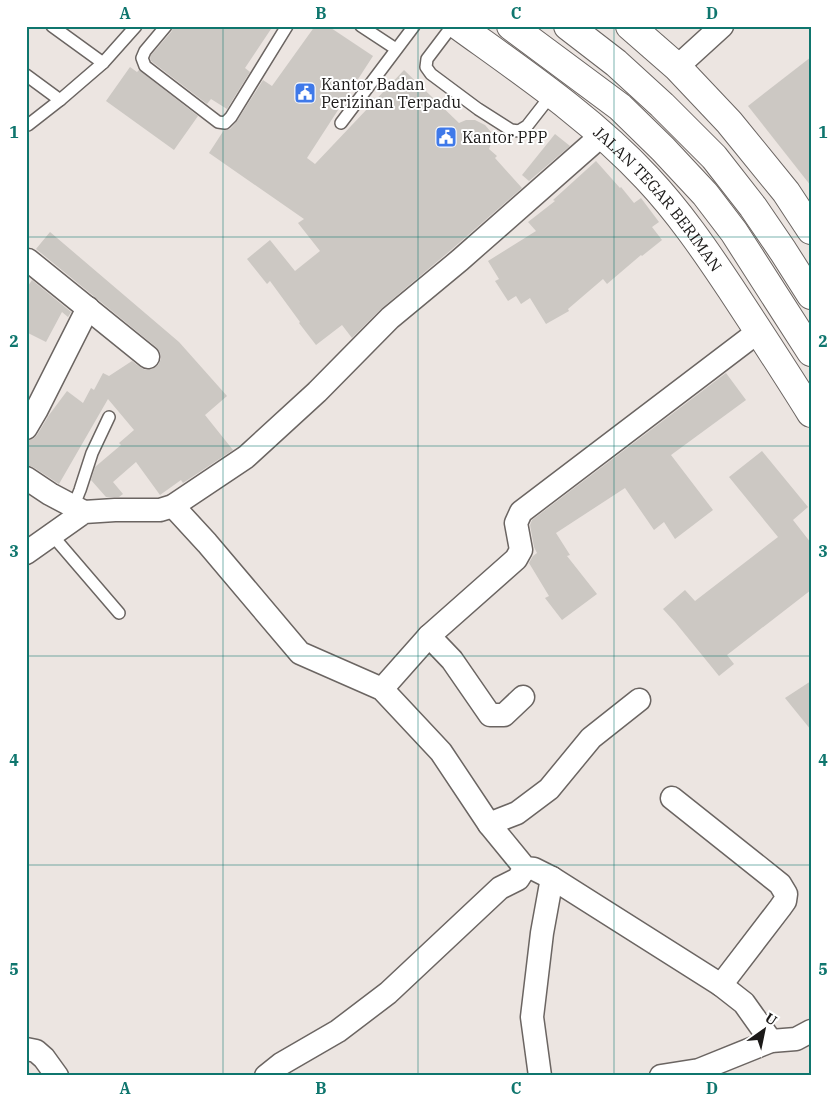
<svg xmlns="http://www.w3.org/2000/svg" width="837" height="1102" font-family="'IBM Plex Serif',serif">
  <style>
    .building { fill: #ccc8c3 }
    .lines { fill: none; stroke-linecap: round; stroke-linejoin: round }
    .lane-casing { stroke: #6b6562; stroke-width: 14 }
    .street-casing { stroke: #6b6562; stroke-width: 25 }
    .primary-casing { stroke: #6b6562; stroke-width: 30 }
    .lane { stroke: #fff; stroke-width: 11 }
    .street { stroke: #fff; stroke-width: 22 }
    .primary { stroke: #fff; stroke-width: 28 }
    .grid { fill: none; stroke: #0f766e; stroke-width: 1; stroke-opacity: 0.55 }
    .labels { text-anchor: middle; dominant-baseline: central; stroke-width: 4; stroke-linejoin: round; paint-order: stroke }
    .poi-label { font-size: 16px; fill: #1b1918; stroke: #fff; text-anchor: start }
    .street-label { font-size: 16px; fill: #1b1918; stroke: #fff }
    .neatline { fill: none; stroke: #0f766e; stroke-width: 2 }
    .grid-label { font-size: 16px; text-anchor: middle; font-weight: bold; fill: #0f766e }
  </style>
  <rect width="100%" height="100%" fill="#ece5e1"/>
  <!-- building -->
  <g class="building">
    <path d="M173 26H273L245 68 250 72 227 109 211 99 207 104 151 61 150 58 151 55 172 31Z"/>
    <path d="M315 26H328L373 56 307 158 315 164 404 70 459 123 466 120H475L485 125 491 132 492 141 489 149 497 156 495 158 522 188 451 250 382 308 352 338 342 325 316 345 299 323 300 322 270 281 267 284 247 259 270 240 295 271 320 251 298 223 304 219 209 153 224 130 230 129 237 121 263 80 272 86Z"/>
    <path d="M811 57V186L748 106Z"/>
    <path d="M130 67 137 72 139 70 198 116 174 150 106 101Z"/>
    <path d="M555 134 570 146 529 181 522 175Z"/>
    <path d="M596 161 620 188 621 187 634 203 641 198 659 222 652 227 662 240 642 256 641 255 607 284 603 279 568 309 569 311 546 324 530 298 521 304 516 296 508 301 495 281 499 279 488 261 536 231 528 222 555 201 553 200Z"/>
    <path d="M50 232 179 342 227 396 205 415 233 450 183 483 181 480 160 495 136 462 113 482 123 494 119 497H106L91 480 95 467 121 445 119 443 134 430 108 399 59 484 33 467 26 465V441L33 439 37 435 49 415 67 391 83 403 91 388 94 390 103 373 109 376 132 361 140 367 145 370 152 369 158 365 161 359 160 352 156 347 36 249Z"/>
    <path d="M32 280 71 312 68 317 62 312 46 342 26 332V289Z"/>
    <path d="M726 373 746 400 671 455 713 510 675 539 664 522 654 530 625 488 556 533 570 555 567 556 597 594 562 620 545 598 549 596 529 563 533 556 537 553 534 547 530 525 532 520Z"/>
    <path d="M762 451 808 507 793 520 811 543V590L727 655 734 664 719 676 675 622 663 609 685 590 695 601 778 537 729 477Z"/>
    <path d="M811 681V730L785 698Z"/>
  </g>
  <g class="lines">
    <!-- lane casing -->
    <g class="lane-casing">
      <g id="lane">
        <path d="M52 26 103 63"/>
        <path d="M166 26 145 51 142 58 145 66 218 122 225 123 231 117 287 26"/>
        <path d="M361 26 396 49"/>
        <path d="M452 26 427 59 426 67 431 74 478 109 511 130 519 131 527 126 552 94"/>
        <path d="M26 75 60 100"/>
        <path d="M341 123 414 26"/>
        <path d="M26 125H28L60 100 103 63 136 26"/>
        <path d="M74 505 80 490 92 453 109 417"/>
        <path d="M52 535 119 613"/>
      </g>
    </g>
    <!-- street casing -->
    <g class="street-casing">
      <g id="street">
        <path d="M677 67 722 26"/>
        <path d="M28 260 148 357"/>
        <path d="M26 428 36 411 88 308"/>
        <path d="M26 478 50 494 84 512"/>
        <path d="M173 506 207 543 300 653 382 689 441 752 489 824 525 868 534 869 552 878 721 985 744 1003 771 1041"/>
        <path d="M26 553 84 512 115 510H160L173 506 246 457 317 392 390 318 460 260 602 135"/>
        <path d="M429 636 452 660 490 715H504L523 697"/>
        <path d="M382 689 429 636 516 559 521 550 516 523 521 512 759 331"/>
        <path d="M672 798 780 884 786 894 785 901 780 908 721 985"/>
        <path d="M489 824 517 813 549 789 591 738 639 700"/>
        <path d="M26 1049 36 1051 44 1058 57 1076"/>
        <path d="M266 1076 281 1064 338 1031 388 993 500 888 518 879 525 868"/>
        <path d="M540 1076 532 1017 542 933 552 878"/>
        <path d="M661 1076 699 1070 771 1041 796 1039 811 1031"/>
      </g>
    </g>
    <!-- primary casing -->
    <g class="primary-casing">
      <g id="primary">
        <path id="s1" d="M459 26C524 73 592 119 647 178 679 212 705 250 731 289 758 330 785 371 811 413"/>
        <path d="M511 26 620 107 663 149 705 194 734 232 811 352"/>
        <path d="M568 26 616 63 662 105 714 157 753 207 783 251 811 295"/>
        <path d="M630 26 677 67 729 122 786 192 811 230"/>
      </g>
    </g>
    <!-- lane -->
    <use href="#lane" class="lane"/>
    <!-- street -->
    <use href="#street" class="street"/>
    <!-- primary -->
    <use href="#primary" class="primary"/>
  </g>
  <!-- grid -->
  <path class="grid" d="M223 26V1076M418 26V1076M614 26V1076M26 237H811M26 446H811M26 656H811M26 865H811"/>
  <!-- icons -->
  <defs>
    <g id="civic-square" transform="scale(1.125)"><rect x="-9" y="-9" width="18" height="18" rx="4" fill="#3f79e9" stroke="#fff"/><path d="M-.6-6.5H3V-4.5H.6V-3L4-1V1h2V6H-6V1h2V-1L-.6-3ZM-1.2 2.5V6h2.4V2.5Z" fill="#fff"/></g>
  </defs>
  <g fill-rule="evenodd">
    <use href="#civic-square" x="305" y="93"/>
    <use href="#civic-square" x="446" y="137"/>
  </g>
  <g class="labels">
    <!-- poi labels -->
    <g class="poi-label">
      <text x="321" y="84">Kantor Badan<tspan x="321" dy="18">Perizinan Terpadu</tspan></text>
      <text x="462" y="137">Kantor PPP</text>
    </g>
    <!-- street labels -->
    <g class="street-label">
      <text stroke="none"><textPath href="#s1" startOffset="265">JALAN TEGAR BERIMAN</textPath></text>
    </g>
  </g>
  <!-- border -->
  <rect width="837" height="1102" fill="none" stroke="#ffffff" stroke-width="55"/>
  <!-- north arrow -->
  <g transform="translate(764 1030) rotate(33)" stroke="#ffffff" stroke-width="4" paint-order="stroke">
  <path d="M0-4L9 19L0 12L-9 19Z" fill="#1b1918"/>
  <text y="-8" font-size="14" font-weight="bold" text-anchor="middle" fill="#1b1918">U</text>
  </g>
  <rect x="28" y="28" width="782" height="1046" class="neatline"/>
  <g class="grid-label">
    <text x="125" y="19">A</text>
    <text x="321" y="19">B</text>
    <text x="516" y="19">C</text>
    <text x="712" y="19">D</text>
    <text x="14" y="138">1</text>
    <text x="823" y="138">1</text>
    <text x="14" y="347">2</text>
    <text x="823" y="347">2</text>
    <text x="14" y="557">3</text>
    <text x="823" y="557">3</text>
    <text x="14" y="766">4</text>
    <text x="823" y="766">4</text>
    <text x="14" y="975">5</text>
    <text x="823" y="975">5</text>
    <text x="125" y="1094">A</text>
    <text x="321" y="1094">B</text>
    <text x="516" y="1094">C</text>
    <text x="712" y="1094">D</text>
  </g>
</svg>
